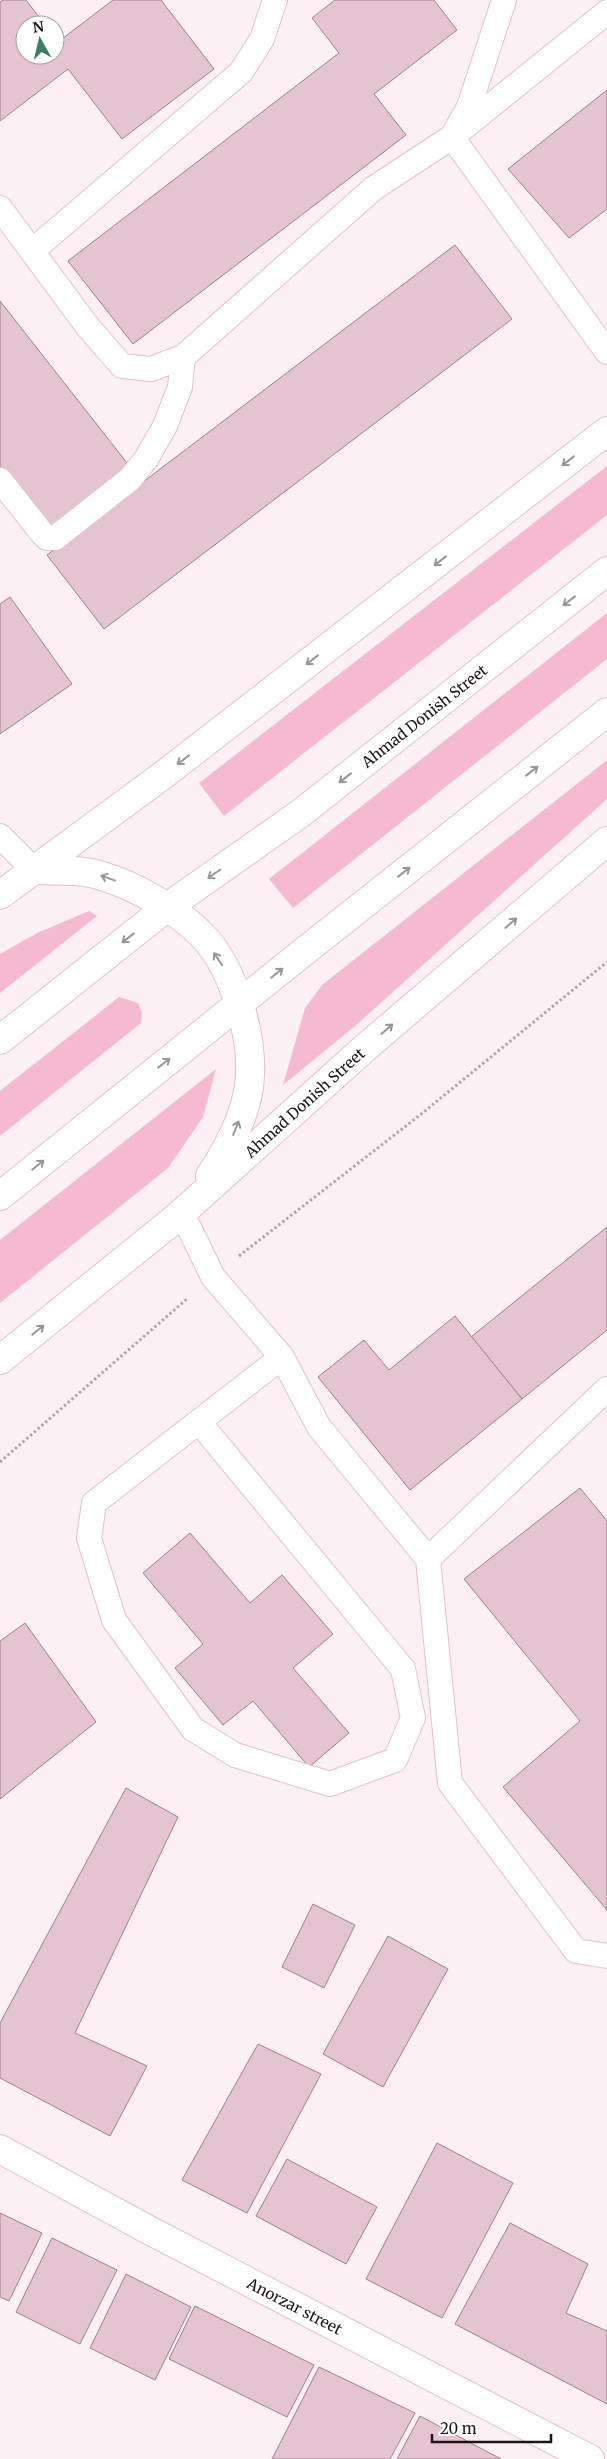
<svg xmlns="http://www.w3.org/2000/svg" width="607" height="2459" font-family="Merriweather,serif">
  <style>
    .green { fill: #f6b9d2 }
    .building { fill: #e3c4d0; stroke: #9e818d }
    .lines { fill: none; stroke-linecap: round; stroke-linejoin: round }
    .lane-casing { stroke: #e0c1cd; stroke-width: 26 }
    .secondary-casing { stroke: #e0c1cd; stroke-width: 30 }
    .primary-casing { stroke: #e0c1cd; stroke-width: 30 }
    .path { stroke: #b2a6ab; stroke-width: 3; stroke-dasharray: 2.5 2.5; stroke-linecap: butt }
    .lane { stroke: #fff; stroke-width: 24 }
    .secondary { stroke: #fff; stroke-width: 28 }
    .primary { stroke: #fff; stroke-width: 28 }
    .oneway { stroke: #9a9598 }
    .labels { text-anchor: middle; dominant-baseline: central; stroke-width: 4; stroke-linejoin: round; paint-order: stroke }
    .street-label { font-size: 15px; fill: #1f1419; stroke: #fff }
  </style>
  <rect width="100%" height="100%" fill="#fdf0f5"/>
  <!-- green -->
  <g class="green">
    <path d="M607 466V515L224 816 199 783Z"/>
    <path d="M607 613V659L293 908 269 879Z"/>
    <path d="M607 760V799L354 1027 283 1085 305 1008 322 985Z"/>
    <path d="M89 911 97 916 0 993V954L37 933Z"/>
    <path d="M119 997 138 1003 142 1013 141 1023 0 1136V1091Z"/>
    <path d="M216 1069 203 1117 168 1168 0 1303V1240Z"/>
  </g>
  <!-- building -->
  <g class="building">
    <path d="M3 0H26L45 25H25V55H55V38L58 42 113 0H161L214 69 122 139 68 69 0 121V2Z"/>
    <path d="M335 0H434L457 30 374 94 406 135 133 344 68 261 339 53 312 18Z"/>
    <path d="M607 90V209L569 238 508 169Z"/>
    <path d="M455 245 512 319 104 629 47 555Z"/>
    <path d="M0 301 131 468 49 532 0 469Z"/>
    <path d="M10 597 72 684 0 734V604Z"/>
    <path d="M607 1227V1330L522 1399 471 1337Z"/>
    <path d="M455 1316 522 1399 410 1490 318 1377 364 1340 389 1370Z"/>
    <path d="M580 1488 607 1521V1910L503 1787 580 1721 464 1579Z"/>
    <path d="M190 1533 250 1603 282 1575 333 1634 293 1668 349 1733 309 1767 253 1701 223 1725 175 1668 203 1644 143 1573Z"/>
    <path d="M25 1623 96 1722 0 1799V1641Z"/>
    <path d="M126 1788 178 1817 75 2033 147 2066 110 2136 0 2078V2023Z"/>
    <path d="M313 1904 355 1925 324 1988 282 1967Z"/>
    <path d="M388 1936 448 1969 383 2087 323 2054Z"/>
    <path d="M258 2044 321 2074 247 2213 182 2180Z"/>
    <path d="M437 2143 513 2183 442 2318 366 2279Z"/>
    <path d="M287 2159 377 2207 346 2264 256 2216Z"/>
    <path d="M0 2213 42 2233 9 2301 0 2297Z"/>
    <path d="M510 2223 588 2264 566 2313 607 2331V2404L455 2324Z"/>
    <path d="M52 2238 117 2270 80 2344 16 2312Z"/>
    <path d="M126 2274 191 2307 155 2380 90 2348Z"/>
    <path d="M195 2306 314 2365 287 2417 169 2359Z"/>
    <path d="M319 2367 415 2413 390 2459H272Z"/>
    <path d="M420 2416 501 2459H397Z"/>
  </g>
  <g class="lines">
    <!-- lane casing -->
    <g class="lane-casing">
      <g id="lane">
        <path d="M607 12 452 137 607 352"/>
        <path d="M0 208 88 327 122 366 151 369 183 357 374 188 452 137 469 107 504 0"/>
        <path d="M32 251 241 72 262 39 275 0"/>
        <path d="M0 480 41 532 47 538H55L130 479 146 459 165 426 180 387 183 357"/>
        <path d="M0 836 34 870"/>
        <path d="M182 1213 213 1277 282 1357 319 1427 428 1559 450 1783 576 1951 607 1956"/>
        <path d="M199 1422 403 1669 413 1718 395 1760 330 1784 235 1755 193 1729 114 1620 89 1538 94 1503 282 1357"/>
        <path d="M428 1559 607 1389"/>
      </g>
    </g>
    <!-- secondary casing -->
    <g class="secondary-casing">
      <g id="secondary">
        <path d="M34 870C56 871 81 869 102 876 136 886 177 910 202 935 233 967 252 1032 250 1075 249 1111 229 1147 210 1176"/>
        <path d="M0 895 162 776 607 431"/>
        <path id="s1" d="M0 1360 176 1218 366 1047 607 841"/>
        <path id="s2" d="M0 2149 145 2228 590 2459"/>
      </g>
    </g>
    <!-- primary casing -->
    <g class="primary-casing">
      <g id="primary">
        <path id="s3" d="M0 1040 166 908 301 813 607 571"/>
        <path d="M0 1196 301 954 607 712"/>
      </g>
    </g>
    <!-- path -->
    <g class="path">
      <path d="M239 1256 420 1115 607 962"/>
      <path d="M0 1462 188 1298"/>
    </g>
    <!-- lane -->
    <use href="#lane" class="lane"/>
    <!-- secondary -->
    <use href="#secondary" class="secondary"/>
    <!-- primary -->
    <use href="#primary" class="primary"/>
  </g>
  <!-- one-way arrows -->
  <defs><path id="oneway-shaft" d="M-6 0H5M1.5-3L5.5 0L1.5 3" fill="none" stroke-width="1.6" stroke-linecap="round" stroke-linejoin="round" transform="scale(1.25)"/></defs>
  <g class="oneway">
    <use href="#oneway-shaft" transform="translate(568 461) rotate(142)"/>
    <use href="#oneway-shaft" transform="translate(440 561) rotate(142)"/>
    <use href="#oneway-shaft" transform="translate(569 601) rotate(142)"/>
    <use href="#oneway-shaft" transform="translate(312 660) rotate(142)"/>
    <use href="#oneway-shaft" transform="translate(183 760) rotate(142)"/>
    <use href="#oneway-shaft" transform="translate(532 771) rotate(-38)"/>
    <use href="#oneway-shaft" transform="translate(345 778) rotate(142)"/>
    <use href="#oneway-shaft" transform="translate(404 872) rotate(-38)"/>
    <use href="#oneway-shaft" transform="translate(214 874) rotate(145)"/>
    <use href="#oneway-shaft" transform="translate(108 878) rotate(-160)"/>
    <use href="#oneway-shaft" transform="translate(511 923) rotate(-41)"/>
    <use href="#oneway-shaft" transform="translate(128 938) rotate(142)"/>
    <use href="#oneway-shaft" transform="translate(218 959) rotate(-124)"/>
    <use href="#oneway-shaft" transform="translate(277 973) rotate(-39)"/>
    <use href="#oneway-shaft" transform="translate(387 1029) rotate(-41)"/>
    <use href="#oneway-shaft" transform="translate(164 1063) rotate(-39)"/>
    <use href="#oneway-shaft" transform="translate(236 1128) rotate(-68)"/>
    <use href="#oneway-shaft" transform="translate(38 1165) rotate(-39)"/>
    <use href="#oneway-shaft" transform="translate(38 1330) rotate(-39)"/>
  </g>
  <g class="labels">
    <!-- street labels -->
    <g class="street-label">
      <text stroke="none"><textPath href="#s3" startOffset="534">Ahmad Donish Street</textPath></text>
      <text stroke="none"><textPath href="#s1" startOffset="399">Ahmad Donish Street</textPath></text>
      <text stroke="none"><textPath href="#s2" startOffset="334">Anorzar street</textPath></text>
    </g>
  </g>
  <!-- north arrow -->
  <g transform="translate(40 40) rotate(352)"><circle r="24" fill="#ffffff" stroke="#a5a1a3"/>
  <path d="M0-4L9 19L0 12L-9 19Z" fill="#3d7c6a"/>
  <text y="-8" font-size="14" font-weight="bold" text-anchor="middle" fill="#1f1419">N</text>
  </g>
  <!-- scale -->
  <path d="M432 2434v8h119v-8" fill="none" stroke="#1f1419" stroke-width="2.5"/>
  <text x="440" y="2434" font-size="15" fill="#1f1419" stroke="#ffffff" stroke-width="4" paint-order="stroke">20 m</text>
</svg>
